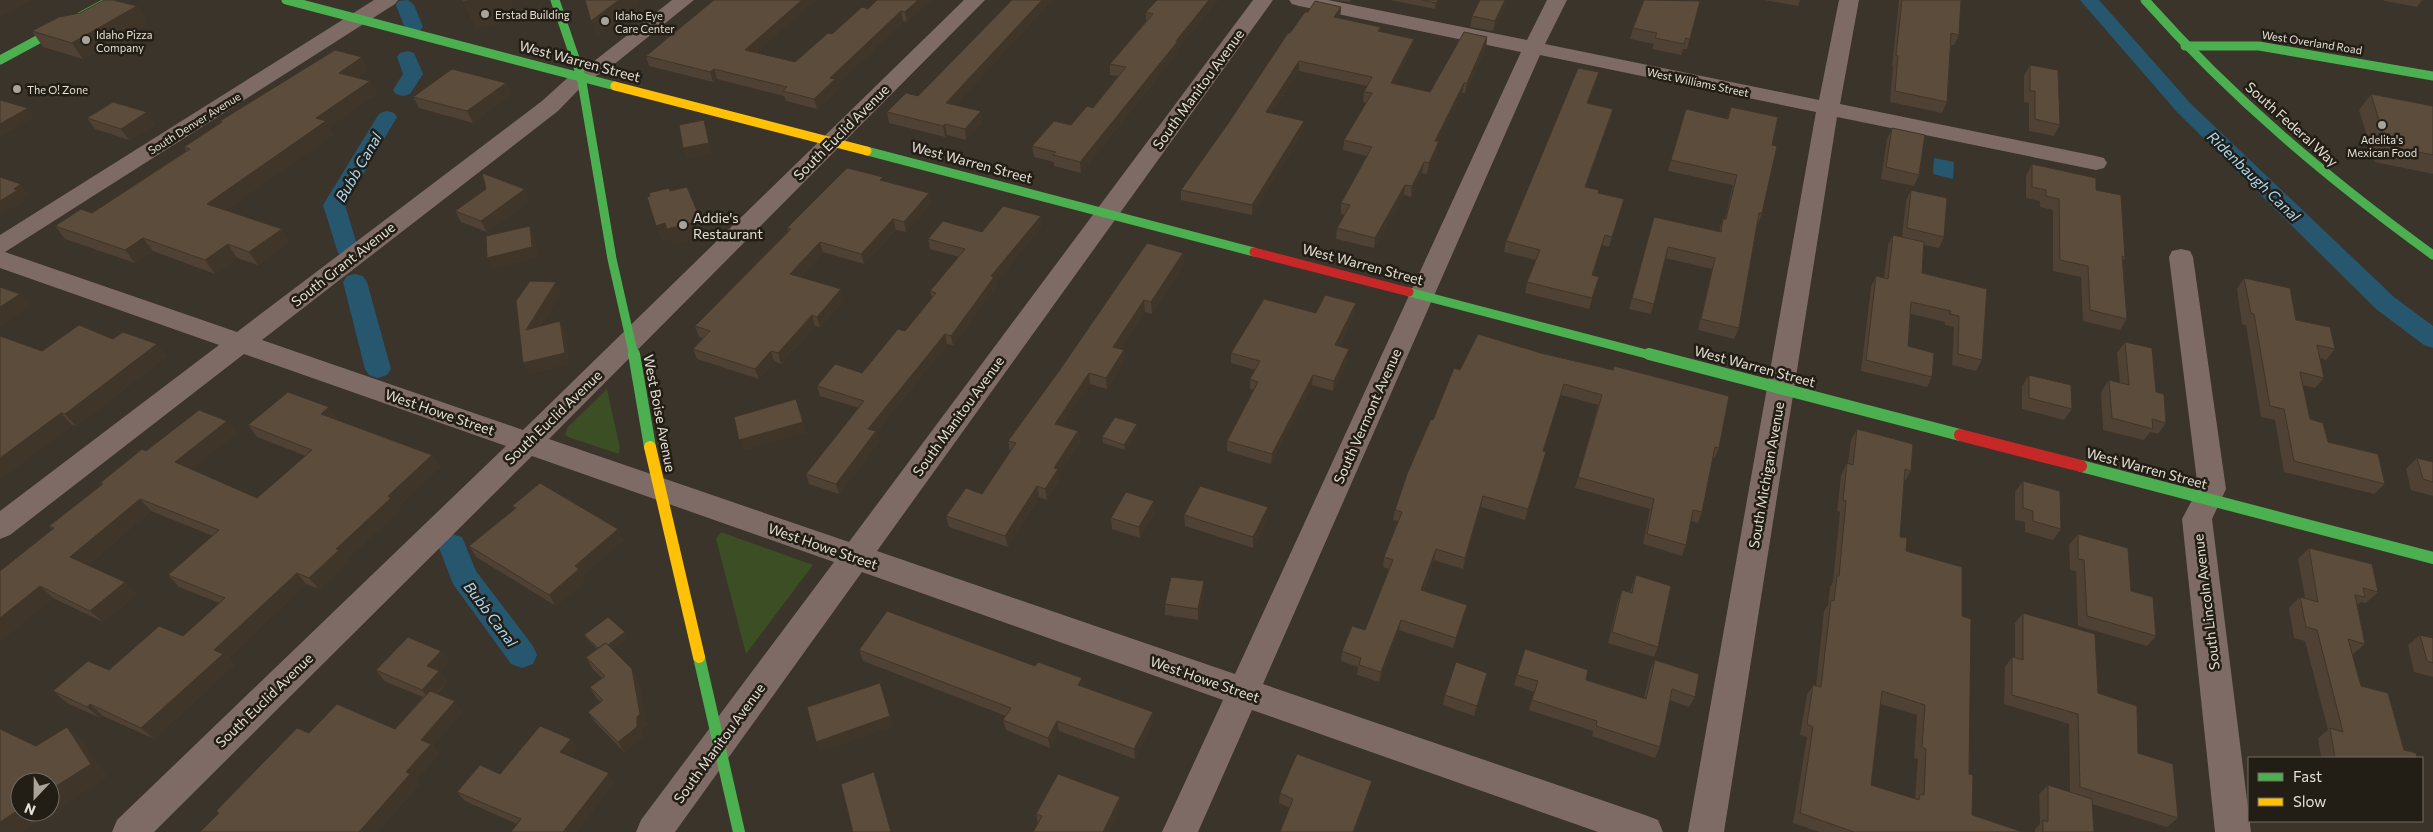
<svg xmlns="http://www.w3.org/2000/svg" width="2433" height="832" font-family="Commissioner,sans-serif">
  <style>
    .green { fill: #3c4e24 }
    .water { fill: #26576f }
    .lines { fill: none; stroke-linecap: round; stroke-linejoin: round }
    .canal { fill: #26576f; fill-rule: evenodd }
    .street { fill: #7e6b65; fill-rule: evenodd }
    .fast-far1 { stroke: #4caf50; stroke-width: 9 }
    .fast { stroke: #4caf50; stroke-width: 12 }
    .slow-far1 { stroke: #ffc107; stroke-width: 9 }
    .slow { stroke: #ffc107; stroke-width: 12 }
    .jam-far1 { stroke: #c62828; stroke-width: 9 }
    .jam { stroke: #c62828; stroke-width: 12 }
    .wall { fill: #4f4133; fill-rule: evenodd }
    .shaded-wall { fill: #403529 }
    .building { fill: #5c4c3b; stroke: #403529; fill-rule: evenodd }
    .poi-dot { fill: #a9a39a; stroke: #221e16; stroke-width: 2 }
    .labels { text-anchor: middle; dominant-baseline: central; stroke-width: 5; stroke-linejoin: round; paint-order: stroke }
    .far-poi-label { font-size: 11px; fill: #e5dfd5; stroke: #221e16; text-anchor: start }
    .far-street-label { font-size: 11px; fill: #e5dfd5; stroke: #221e16 }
    .street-label { font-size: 14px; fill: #e5dfd5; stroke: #221e16 }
    .poi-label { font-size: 14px; fill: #e5dfd5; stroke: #221e16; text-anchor: start }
    .water-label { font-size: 15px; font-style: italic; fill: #abd8f3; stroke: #221e16 }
  </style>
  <rect width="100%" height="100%" fill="#3a342b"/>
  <!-- green -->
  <g class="green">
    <path d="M607 389 620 449 619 454 568 437 565 434 568 427Z"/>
    <path d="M721 532 813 565 746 654 716 539Z"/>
  </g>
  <!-- water -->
  <path class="water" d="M1934 158 1954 162 1953 179 1933 174Z"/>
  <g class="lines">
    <!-- canal -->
    <g class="canal">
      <path d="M408 0 414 5 423 27 420 31H406L396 5 398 1Z"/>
      <path d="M2080 0H2099L2191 104 2394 297 2433 326V348L2424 345 2376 309 2177 112Z"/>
      <path d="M407 51 414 53 423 74 410 94 403 96 396 94 393 90 403 74 397 57 400 53Z"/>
      <path d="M387 111 394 113 397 117 345 205 358 248 354 253 346 256 338 253 323 205 377 117 380 113Z"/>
      <path d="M355 274 363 276 367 282 391 369 387 375 378 378 369 375 365 369 343 282 347 276Z"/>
      <path d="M452 534 462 537 476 571 533 646 537 655 533 664 522 668 511 664 453 584 438 545 442 537Z"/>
    </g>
    <!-- street -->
    <g class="street">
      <path d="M374 0H398L395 4 5 252 237 332 542 101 574 72 593 62 672 0H694L607 70 588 80 558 111 262 340 523 430 964 0H985L549 439 849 542 1253 0H1273L877 551 1235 674 1521 52 1299 6 1292 4 1289 0H1328L1527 40 1547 0H1567L1545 44 1819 100 1839 0H1859L1840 104 2096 156 2104 158 2107 163 2104 168 2096 170 1837 117 1724 832H1688L1816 112 1540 55 1263 684 1645 815 1658 820 1663 832H1598L1252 710 1198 832H1162L1223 700 862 572 675 832H636L641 820 834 562 532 456 154 832H112L117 820 506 446 244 354 10 535 0 539V511L219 345 0 268V235Z"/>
      <path d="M2181 249 2190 251 2193 257 2226 489 2212 519 2251 832H2215L2182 519 2198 489 2169 257 2172 251Z"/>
    </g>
    <!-- fast-far1 -->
    <g class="fast-far1">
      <path d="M286 0 615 86"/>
      <path d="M555 0 581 76 612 259 634 356"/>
      <path d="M2145 0C2232 98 2327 178 2433 255"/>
      <path d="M2185 46H2259L2433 76"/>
      <path d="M0 60 111 0"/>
      <path d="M867 151 1254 252"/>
      <path d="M1409 292 1654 356"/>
    </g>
    <!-- fast -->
    <g class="fast">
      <path d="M634 354 650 447"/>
      <path d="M1649 354 1960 435"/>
      <path d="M2081 466 2433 558"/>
      <path d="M699 657 739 832"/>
    </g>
    <!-- slow-far1 -->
    <path class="slow-far1" d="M615 86 867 151"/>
    <!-- slow -->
    <path class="slow" d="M650 447 699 657"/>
    <!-- jam-far1 -->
    <path class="jam-far1" d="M1254 252 1409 292"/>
    <!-- jam -->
    <path class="jam" d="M1960 435 2081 466"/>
  </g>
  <!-- wall -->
  <g class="wall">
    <path d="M714 0H815L756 53 795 62 832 34 868 9 931 0 907 22 903 21 837 85 838 90 817 109 786 101 784 96 717 79 713 82 649 66 646 56Z"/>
    <path d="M1012 0H1052L956 105 982 123 966 140 947 135 945 137 889 123 887 112 918 96Z"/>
    <path d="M1157 0H1218L1204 16 1178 49V52L1081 173 1054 166V162L1034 157 1032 146 1071 125 1093 108 1118 76 1110 75V64L1146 21V12Z"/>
    <path d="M1335 0H1351L1349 2Z"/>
    <path d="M1390 0H1441L1435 9Z"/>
    <path d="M1508 0 1493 31 1470 27 1472 16Z"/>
    <path d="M1764 0H1800L1798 6Z"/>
    <path d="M1899 0H1961L1959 35 1954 45H1951L1947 102 1942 113 1890 102 1893 66H1892Z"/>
    <path d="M2384 0H2422L2417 7 2385 1Z"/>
    <path d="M1700 1 1687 49H1683L1681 55 1652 49 1654 44 1630 39 1633 28Z"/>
    <path d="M137 6 147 22 83 59 43 47 32 31Z"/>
    <path d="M1341 7 1340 16 1339 18 1380 32 1414 39 1412 49 1394 84 1430 92 1487 37 1486 47 1465 93H1462L1438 141 1437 152 1427 174 1422 173 1411 197 1404 195 1374 248 1336 239 1337 228 1345 215 1341 214V203L1367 156 1343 150 1344 140 1367 103 1363 102 1364 92 1367 86 1299 71 1271 113 1304 121 1303 132 1252 215 1181 200V190L1227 125 1290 33 1308 12Z"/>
    <path d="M2030 65 2060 125 2054 136 2029 131V103L2024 102V76Z"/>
    <path d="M369 70 357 78 370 81 377 94 329 127 334 134 226 210 290 242 258 265 237 258 215 274 153 251 135 263 65 239 55 226 92 213 186 151 184 147 221 123 220 121Z"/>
    <path d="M1596 82 1588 103 1610 119 1586 187 1598 193 1624 199 1609 247 1602 245 1593 275 1599 277 1589 309 1525 293 1527 282 1536 260 1504 252 1506 241Z"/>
    <path d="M506 83 511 94 473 123 419 108 413 97Z"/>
    <path d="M2371 94 2433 106V174L2375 162 2359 110Z"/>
    <path d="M1731 107 1772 145 1762 213 1758 224H1757L1739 328 1734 339 1698 330 1712 269 1665 258 1651 314 1629 309 1651 227 1719 232 1723 219H1725L1733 185 1668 171 1686 109 1727 119Z"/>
    <path d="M87 118 155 124 129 140 95 129Z"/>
    <path d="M1892 128 1919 175 1914 186 1881 179 1887 139Z"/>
    <path d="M2032 164 2096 190 2125 257 2123 261 2127 319 2120 330 2083 321 2081 277 2053 271V210L2040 207V201L2026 198V176Z"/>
    <path d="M883 181 929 193 931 203 906 232 896 230 864 264 823 252 800 277 841 289 844 300 820 327 815 326 781 364 774 361 759 379 697 359 693 349 703 338 699 337 695 326 788 231 787 228Z"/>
    <path d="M1911 190 1944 237 1939 248 1924 245 1922 273 1987 289 1982 360 1976 371 1952 365 1954 327 1945 325V322L1911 314 1908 346 1932 377 1927 387 1861 371 1871 287 1876 276 1884 278 1888 245 1893 235 1902 237 1906 201Z"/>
    <path d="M530 201 487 232 461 222 455 211Z"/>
    <path d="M1042 226 995 284 996 287 953 345 947 344 876 432 879 441 839 494 809 484 806 474 859 408 820 396 817 386 862 373 905 331 932 298 930 291 959 257 930 249 928 239 982 232Z"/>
    <path d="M1183 253 1184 264 1152 314 1145 312 1120 349 1124 361 1107 389 1090 384 1062 426 1078 431 1080 442 1058 476 1059 480 1047 500 1039 497 1008 547 949 527 946 516 982 494 1010 452 1008 441Z"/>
    <path d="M2244 278 2296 320 2335 349 2326 360 2320 358 2324 378 2315 388 2303 385 2310 419 2328 442 2385 484 2374 494 2284 472 2275 420 2261 417 2246 325 2242 324 2237 289Z"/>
    <path d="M1316 313H1355L1339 346 1348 359 1333 391 1312 385 1271 464 1227 451V441L1254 390 1250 389V379L1255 370 1231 363V353Z"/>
    <path d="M1478 334 1719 448 1715 458H1713L1702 512 1698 523 1691 521 1686 545 1682 556 1643 544 1650 509 1575 488 1598 405 1561 395 1543 451V462L1525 520 1481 507 1463 569 1434 560 1423 591 1467 605 1465 615 1453 648 1399 630 1379 682 1357 675 1358 667 1341 661 1342 651 1365 630 1389 569 1383 567 1384 557 1398 521 1393 520 1395 510 1433 420 1460 370Z"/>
    <path d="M0 336 42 351 113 339 167 356 76 426 72 425 0 479Z"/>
    <path d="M2125 342 2156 392 2166 423 2158 434 2150 432 2144 440 2103 430 2101 392 2109 380 2120 383 2117 353Z"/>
    <path d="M2029 375 2072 409 2064 420 2022 409V386Z"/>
    <path d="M338 419 337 420 432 455 440 467 398 507 400 509 346 560 348 561 319 589 306 584 228 659 234 665 154 739 103 716 100 718 67 703 53 691 109 670 183 636 219 603 179 587 168 575 213 536 151 511 87 565 137 594 103 622 53 598 0 641 52 529 49 526 101 485 100 483 146 451 227 421 236 433 191 469 257 498 306 456 257 437 248 425Z"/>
    <path d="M1857 429 1911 471 1904 482 1900 537 1906 551 1962 616 1969 774 1972 815 2023 832H1819L1793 823 1807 737 1800 735 1807 695 1813 685 1816 686 1824 611 1828 605 1830 587 1833 582 1840 512 1837 511 1841 475 1847 463H1848L1851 440ZM1880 704 1917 715 1914 758 1918 759 1915 799 1871 785Z"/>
    <path d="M1137 430 1125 450 1103 443 1102 437Z"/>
    <path d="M2417 458 2433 462V496L2411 490 2406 469Z"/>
    <path d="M2023 481 2061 529 2053 540 2025 532V522L2015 520V492Z"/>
    <path d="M1154 501 1155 512 1140 538 1112 529 1111 518Z"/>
    <path d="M512 506 618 529 623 540 583 575 585 580 556 606 476 557 469 546 514 509Z"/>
    <path d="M1268 507 1267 518 1253 548 1185 526 1184 515Z"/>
    <path d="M2078 534 2131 591 2156 636 2147 646 2078 626 2076 571 2070 570 2069 545Z"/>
    <path d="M2309 548 2378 592 2366 603 2361 602 2357 605 2365 644 2353 654H2352L2361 686 2404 750 2417 758H2321L2318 738 2328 730 2305 641 2294 638 2289 608 2300 597 2305 598 2298 559Z"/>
    <path d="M1636 575 1658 647 1654 657 1608 643 1618 601 1622 590 1630 592Z"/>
    <path d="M1204 581V592L1198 620 1165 615V604Z"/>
    <path d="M2023 613 2098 693 2138 753 2178 818 2167 827 2092 804 2094 832H2035V829L2040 824 2039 794 2048 785 2070 792 2069 724 2004 704 2005 667 2012 657H2015V623Z"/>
    <path d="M625 632 628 638 612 649 638 679 647 725 643 727V737L624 752 595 722 588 712 601 702 596 698 590 687 602 678 592 668 586 657 597 649 588 640 584 635Z"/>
    <path d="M2420 635 2433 638V677L2414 672 2408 645Z"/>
    <path d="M1525 649 1586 680 1644 699 1650 670 1655 660 1695 697 1689 707 1669 700 1660 747 1655 758 1592 736 1593 731 1529 710 1534 692 1514 685Z"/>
    <path d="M859 650 1035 666 1082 678 1083 687 1153 712V722L1135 759 1059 731 1050 748 1006 730 1003 720 1006 716 863 661Z"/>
    <path d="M441 651 449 661 440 672 447 682 437 694 463 711 432 746 439 754 416 780 419 784 377 832H200L219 813 216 811 309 733 395 729 423 697 384 681 376 670Z"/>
    <path d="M1484 683 1474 716 1443 705 1445 695Z"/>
    <path d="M578 748 571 757 615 783 517 824 465 801 457 792 500 774Z"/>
    <path d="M1370 791 1355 832H1280L1290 808 1279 803 1280 793Z"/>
    <path d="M1121 807 1109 832H1033L1038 823 1036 814Z"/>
  </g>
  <!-- shaded-wall -->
  <g class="shaded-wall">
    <path d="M0 0H33L0 18Z"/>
    <path d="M471 0H512L517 20 475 29 462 2Z"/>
    <path d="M619 0H639L640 4 597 37 591 21Z"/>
    <path d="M802 0H815L748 60 745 50Z"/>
    <path d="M918 0H931L907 22 905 12Z"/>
    <path d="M1042 0H1052L948 114 946 103Z"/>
    <path d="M1209 0H1218L1204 16 1178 49V52L1081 173 1080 162Z"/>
    <path d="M1438 0H1441L1435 9 1436 3Z"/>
    <path d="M1505 0H1508L1493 31 1495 21Z"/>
    <path d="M137 6 147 22 83 59 72 43Z"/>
    <path d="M1341 7 1340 16 1333 27 1334 17Z"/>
    <path d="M901 11 903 21 837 85 838 90 817 109 814 99 830 78Z"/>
    <path d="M1487 37 1486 47 1465 93 1467 83Z"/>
    <path d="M1414 39 1412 49 1389 94 1391 83Z"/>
    <path d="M362 57 369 70 346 86 339 73Z"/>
    <path d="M1299 61V71L1265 122 1266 112Z"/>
    <path d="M714 69 717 79 713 82 710 72Z"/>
    <path d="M1599 72 1596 82 1585 113 1587 103Z"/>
    <path d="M370 81 377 94 329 127 334 134 217 217 207 204 316 118Z"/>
    <path d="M506 83 511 94 473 123 467 111Z"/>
    <path d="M1464 83 1462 93 1434 151 1435 141Z"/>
    <path d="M28 108 35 117 0 137V124Z"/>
    <path d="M1613 109 1610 119 1583 197 1585 187Z"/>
    <path d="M981 111 982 123 966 140 965 129Z"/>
    <path d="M147 112 155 124 129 140 121 129Z"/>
    <path d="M704 120 707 131 712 154 687 159 683 148Z"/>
    <path d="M1304 121 1303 132 1252 215V205Z"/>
    <path d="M945 124 947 135 945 137 943 126Z"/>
    <path d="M1439 141 1437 152 1427 174 1429 163Z"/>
    <path d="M1424 162 1422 173 1411 197 1412 186Z"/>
    <path d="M21 184 29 194 23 197 26 200 0 216V201L14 189Z"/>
    <path d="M1405 185 1404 195 1374 248 1375 238Z"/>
    <path d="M525 189 530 201 487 232 481 221Z"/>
    <path d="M929 193 931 203 906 232 904 222Z"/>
    <path d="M1041 216 1042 226 995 284 996 287 953 345 951 336 991 276Z"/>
    <path d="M700 218 706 235 698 237 699 239 673 246 671 240 662 242 656 226 665 223 692 220Z"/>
    <path d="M893 219 896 230 864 264 861 254Z"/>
    <path d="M530 226 535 237 538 258 493 269 487 258Z"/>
    <path d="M282 229 290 242 258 265 249 252Z"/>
    <path d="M143 238 153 251 135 263 125 250Z"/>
    <path d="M820 242 823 252 793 284 790 274Z"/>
    <path d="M228 244 237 258 215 274 205 260Z"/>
    <path d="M1183 253 1184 264 1152 314 1151 302Z"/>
    <path d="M556 282 562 293 532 341 526 330Z"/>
    <path d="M841 289 844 300 820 327 817 317Z"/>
    <path d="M20 294 31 306 0 327V307Z"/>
    <path d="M1144 300 1145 312 1114 358 1113 347Z"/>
    <path d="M1356 303 1355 313 1334 355 1335 345Z"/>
    <path d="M812 315 815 326 781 364 778 353Z"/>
    <path d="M560 321 566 332 570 364 529 375 523 363Z"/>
    <path d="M945 334 947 344 876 432 879 441 839 494 836 484 868 429Z"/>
    <path d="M157 344 167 356 76 426 65 414Z"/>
    <path d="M1349 349 1348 359 1333 391 1334 381Z"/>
    <path d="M1124 350V361L1107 389 1106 378Z"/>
    <path d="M771 351 774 361 759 379 755 369Z"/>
    <path d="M1089 373 1090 384 1057 435 1055 424Z"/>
    <path d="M1313 375 1312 385 1271 464 1272 454Z"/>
    <path d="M1564 384 1561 395 1540 461 1543 451Z"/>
    <path d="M796 399 807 433 744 451 739 440Z"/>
    <path d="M329 407 338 419 330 426 321 414Z"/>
    <path d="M61 413 72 425 0 479V458Z"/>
    <path d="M227 421 236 433 185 474 175 462Z"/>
    <path d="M1137 424V430L1125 450 1124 445Z"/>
    <path d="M1078 431 1080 442 1058 476 1059 480 1047 500 1045 489 1054 468Z"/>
    <path d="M1546 452 1543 462 1525 520 1528 509Z"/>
    <path d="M432 455 440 467 398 507 400 509 346 560 348 561 319 589 309 578 388 496Z"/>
    <path d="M1037 486 1039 497 1008 547 1005 536Z"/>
    <path d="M1483 496 1481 507 1463 569 1465 558Z"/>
    <path d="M140 499 151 511 82 569 70 557Z"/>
    <path d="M1154 501 1155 512 1140 538 1139 527Z"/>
    <path d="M1268 507 1267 518 1253 548V537Z"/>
    <path d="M618 529 623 540 583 575 585 580 556 606 549 595 575 566Z"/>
    <path d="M1436 549 1434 560 1419 600 1421 590Z"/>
    <path d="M297 573 306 584 228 659 234 665 154 739 141 728 214 650Z"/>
    <path d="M1204 581V592L1198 620V609Z"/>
    <path d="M125 582 137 594 103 622 90 611Z"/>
    <path d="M40 586 53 598 0 641V618Z"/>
    <path d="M1467 605 1465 615 1453 648 1456 638Z"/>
    <path d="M1401 620 1399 630 1379 682 1381 672Z"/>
    <path d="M625 632 628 638 603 656 600 650Z"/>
    <path d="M441 651 449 661 440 672 447 682 430 700 422 690 427 666Z"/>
    <path d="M632 669 638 679 647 725 643 727V737L624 752 618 742Z"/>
    <path d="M1082 678 1083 689 1078 685Z"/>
    <path d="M883 693 894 727 820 752 816 742Z"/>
    <path d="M455 701 463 711 432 746 439 754 416 780 419 784 377 832H359L406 772 421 740Z"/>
    <path d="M90 704 103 716 100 718 87 707Z"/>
    <path d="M1153 712V722L1135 759 1134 749Z"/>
    <path d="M1057 721 1059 731 1050 748 1048 738Z"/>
    <path d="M67 727 83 741 108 777 23 832H0V822L20 809V812H50V790Z"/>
    <path d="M571 739 578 748 567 762 560 752Z"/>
    <path d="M874 772 878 782 892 832H891Z"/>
    <path d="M609 773 615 783 577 832H563Z"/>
    <path d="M1372 781 1370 791 1355 832H1353Z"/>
    <path d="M1120 797 1121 807 1109 832H1103Z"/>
  </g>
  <!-- building -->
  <g class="building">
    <path d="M104 0H113L137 6 72 43 32 31 59 17 80 13Z"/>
    <path d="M462 0H471L462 2Z"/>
    <path d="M585 0H619L591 21Z"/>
    <path d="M714 0H802L745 50 795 62 828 33 832 34 862 7 868 9 877 0H918L905 12 901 11 830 78 835 79 814 99 783 91 787 87 714 69 710 72 646 56Z"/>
    <path d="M1012 0H1042L946 103 981 111 965 129 945 124 943 126 887 112 906 93 918 96Z"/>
    <path d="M1157 0H1209L1176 41H1178L1080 162 1053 155 1056 152 1032 146 1054 121 1071 125 1087 106 1093 108 1126 67 1110 64 1153 14 1146 12Z"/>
    <path d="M1422 0H1438L1436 3Z"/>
    <path d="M1480 0H1505L1495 21 1472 16Z"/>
    <path d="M1644 0 1700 1 1690 39 1686 38 1684 44 1655 38 1657 33 1633 28Z"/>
    <path d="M1902 0H1961L1959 35 1951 33 1947 102 1895 91 1898 56 1896 55Z"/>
    <path d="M1315 1 1341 7 1334 17 1381 27 1378 31 1414 39 1391 83 1430 92 1464 32 1487 37 1467 83H1464L1435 141H1439L1429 163 1424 162 1412 186 1405 185 1375 238 1337 228 1350 205 1341 203 1372 147 1344 140 1372 93 1364 92 1372 77 1299 61 1266 112 1304 121 1252 205 1181 190 1227 125 1288 33H1290L1305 12H1308Z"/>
    <path d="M335 50 362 57 339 73 370 81 316 118 326 121 207 204 282 229 249 252 228 244 205 260 143 238 125 250 55 226 81 209 92 213 190 149 184 147 222 122 220 121Z"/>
    <path d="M2030 65 2058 70 2060 125 2035 119V91H2030Z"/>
    <path d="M1578 68 1599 72 1587 103 1613 109 1585 187 1599 190 1598 193 1624 199 1612 237 1605 235 1592 275 1599 277 1592 298 1527 282 1540 250 1506 241Z"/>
    <path d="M452 69 506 83 467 111 413 97Z"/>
    <path d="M2371 94 2433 106V155L2387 146Z"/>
    <path d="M0 100 28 108 0 124Z"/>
    <path d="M113 102 147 112 121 129 87 118Z"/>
    <path d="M1731 107 1778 117 1772 145 1777 146 1762 213H1759L1739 328 1701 319 1715 258 1668 247 1654 304 1632 298 1654 217 1721 232 1723 219H1726L1737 175 1671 160 1686 109 1728 119Z"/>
    <path d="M704 120 709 143 683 148 679 125Z"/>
    <path d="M1892 128 1925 135 1919 175 1886 167Z"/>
    <path d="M2032 164 2096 178V190L2121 195 2125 257 2122 256 2127 319 2090 310 2088 266 2060 260 2059 199 2046 196V190L2032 187Z"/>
    <path d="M847 168 883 177 880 180 929 193 904 222 893 219 861 254 820 242 790 274 841 289 817 317 812 315 778 353 771 351 755 369 693 349 710 331 695 326 791 229 787 228Z"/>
    <path d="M482 173 525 189 481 221 455 211 486 189Z"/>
    <path d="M0 177 21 184 14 189 18 190 0 201Z"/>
    <path d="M687 187 700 218 692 220 693 223 667 229 665 223 656 226 647 197 650 196 649 193 669 188 670 191Z"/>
    <path d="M1911 190 1947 198 1944 237 1907 228Z"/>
    <path d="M1003 206 1041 216 991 276 994 277 951 336 945 334 868 429 876 431 836 484 806 474 864 401 817 386 835 364 862 373 898 329 905 331 936 293 930 291 965 249 928 239 943 221 982 232Z"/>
    <path d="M530 226 532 247 487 258 486 236Z"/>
    <path d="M1893 235 1924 242 1922 273 1987 289 1982 360 1958 354 1959 316 1950 314 1951 311 1911 302 1908 346 1934 353 1932 377 1866 360 1876 276 1888 279Z"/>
    <path d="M1147 243 1183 253 1151 302 1144 300 1113 347 1124 350 1106 378 1089 373 1055 424 1078 431 1054 468 1058 469 1045 489 1037 486 1005 536 946 516 966 488 982 494 1016 443 1008 441 1059 371Z"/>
    <path d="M2244 278 2290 288 2296 320 2330 327 2335 349 2317 345 2324 378 2300 372 2310 419 2323 423 2328 442 2378 454 2385 484 2294 461 2284 409 2270 406 2254 314 2251 313Z"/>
    <path d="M530 281 556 282 526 330 560 321 565 353 523 363 516 301Z"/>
    <path d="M0 287 20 294 0 307Z"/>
    <path d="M1325 295 1356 303 1335 345 1349 349 1334 381 1313 375 1272 454 1227 441 1258 382 1250 379 1260 361 1231 353 1264 299 1316 313Z"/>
    <path d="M79 325 113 339 123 332 157 344 65 414 61 413 0 458V336L42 351Z"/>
    <path d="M1478 334 1541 353 1613 370 1614 366 1729 396 1719 448 1715 447 1702 512 1693 510 1686 545 1647 534 1654 499 1578 477 1602 395 1564 384 1543 451 1546 452 1528 509 1483 496 1465 558 1436 549 1421 590 1467 605 1456 638 1401 620 1381 672 1359 665 1361 658 1342 651 1352 626 1365 630 1393 560 1384 557 1402 512 1395 510 1407 474 1431 419 1433 420 1454 368 1460 370Z"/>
    <path d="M2125 342 2152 348 2156 392 2164 394 2166 423 2152 419 2153 429 2112 418 2109 380 2129 385Z"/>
    <path d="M2029 375 2071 385 2072 409 2029 398Z"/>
    <path d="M288 392 329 407 321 414 432 455 388 496 391 498 336 549 339 550 309 578 297 573 214 650 223 654 141 728 90 704 87 707 53 691 88 661 109 670 159 626 183 636 225 598 168 575 219 530 140 499 70 557 125 582 90 611 40 586 0 618V571L54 528 49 526 103 484 100 483 142 449 146 451 199 410 227 421 175 462 257 498 312 450 248 425Z"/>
    <path d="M796 399 803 422 739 440 734 417Z"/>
    <path d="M1115 417 1137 424 1124 445 1102 437Z"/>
    <path d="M1857 429 1913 444 1911 471 1905 469 1900 537 1907 538 1906 551 1962 567V616L1971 619 1969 774 1973 775 1972 815 2023 832H1854L1800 813 1813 727 1807 724 1813 685 1821 687 1831 600 1834 601 1837 576H1839L1846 501 1843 500 1847 463 1853 465ZM1882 691 1925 705 1922 747 1926 749 1924 795 1920 794 1919 800 1871 785Z"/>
    <path d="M2417 458 2433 462V482L2423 479Z"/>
    <path d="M2023 481 2060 491 2061 529 2033 521V511L2023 508Z"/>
    <path d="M540 483 618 529 575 566 579 569 549 595 469 546 516 508 512 506Z"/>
    <path d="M1200 486 1268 507 1253 537 1184 515Z"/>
    <path d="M1126 492 1154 501 1139 527 1111 518Z"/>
    <path d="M2078 534 2128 548 2131 591 2153 597 2156 636 2087 616 2084 560 2078 559Z"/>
    <path d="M2309 548 2372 564 2378 592 2363 588 2365 597 2355 595 2365 644 2348 639 2361 686 2388 693 2404 750 2416 753 2417 758H2335L2330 728 2343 732 2317 630 2306 627 2300 597 2318 602Z"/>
    <path d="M1636 575 1671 586 1658 647 1612 632 1622 590 1632 593Z"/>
    <path d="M1171 577 1204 581 1198 609 1165 604Z"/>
    <path d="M887 611 1035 666 1038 662 1082 678 1078 685 1153 712 1134 749 1057 721 1048 738 1003 720 1011 708 859 650Z"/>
    <path d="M2023 613 2095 634 2098 693 2137 706 2138 753 2173 764 2178 818 2080 787 2078 714 2012 695V657L2023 660Z"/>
    <path d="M608 617 625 632 608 645 606 643 598 648 584 635Z"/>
    <path d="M2420 635 2433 638V663L2427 661Z"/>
    <path d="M408 637 441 651 427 666 439 671 422 690 376 670Z"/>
    <path d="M606 643 632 669 640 714 637 717V727L618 742 588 712 603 700 590 687 605 676 586 657Z"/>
    <path d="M1525 649 1588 670 1586 680 1646 699 1655 660 1699 674 1695 697 1672 689 1660 747 1596 726 1597 721 1532 700 1538 681 1517 675Z"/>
    <path d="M1456 662 1487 673 1477 706 1445 695Z"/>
    <path d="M880 683 890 716 816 742 807 707Z"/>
    <path d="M430 691 455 701 421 740 431 744 406 772 410 774 359 832H200L219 813 216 811 297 728 309 733 337 704 395 729Z"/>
    <path d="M540 726 571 739 560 752 609 773 563 832H511L521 819 457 792 480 765 500 774Z"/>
    <path d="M67 727 91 764 50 790V782H20V809L0 822V729L36 746Z"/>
    <path d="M1297 754 1372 781 1353 832H1280L1293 799 1280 793Z"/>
    <path d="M874 772 891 832H853L841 784Z"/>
    <path d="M1058 774 1120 797 1103 832H1033L1042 816 1036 814Z"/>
    <path d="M2048 785 2092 799 2094 832H2043V820L2048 822Z"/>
  </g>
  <!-- markers -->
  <g class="poi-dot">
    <circle cx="485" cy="14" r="5"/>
    <circle cx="605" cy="21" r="5"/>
    <circle cx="86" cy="40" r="5"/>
    <circle cx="17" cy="89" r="5"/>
    <circle cx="2382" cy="125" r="5"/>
    <circle cx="683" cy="225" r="5"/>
  </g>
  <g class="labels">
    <!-- far-poi labels -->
    <g class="far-poi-label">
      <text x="495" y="14">Erstad Building</text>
      <text x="615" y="15">Idaho Eye<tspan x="615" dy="13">Care Center</tspan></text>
      <text x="96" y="34">Idaho Pizza<tspan x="96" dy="13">Company</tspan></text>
      <text x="27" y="89">The O! Zone</text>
      <text x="2382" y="139" text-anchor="middle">Adelita's<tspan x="2382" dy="13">Mexican Food</tspan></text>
    </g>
    <!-- far-street labels -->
    <g class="far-street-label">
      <text transform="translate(2312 42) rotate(9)">West Overland Road</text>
      <text transform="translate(1698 82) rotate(12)">West Williams Street</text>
      <text transform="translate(194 123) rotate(-32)">South Denver Avenue</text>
    </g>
    <!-- street labels -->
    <g class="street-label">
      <text transform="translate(580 61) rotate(15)">West Warren Street</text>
      <text transform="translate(1198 89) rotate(-54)">South Manitou Avenue</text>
      <text transform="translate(2292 124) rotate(42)">South Federal Way</text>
      <text transform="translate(841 132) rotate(-45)">South Euclid Avenue</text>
      <text transform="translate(972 162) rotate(15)">West Warren Street</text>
      <text transform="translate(343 264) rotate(-38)">South Grant Avenue</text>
      <text transform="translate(1363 264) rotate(15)">West Warren Street</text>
      <text transform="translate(1755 366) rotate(15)">West Warren Street</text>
      <text transform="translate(440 412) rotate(19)">West Howe Street</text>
      <text transform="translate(660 413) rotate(79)">West Boise Avenue</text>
      <text transform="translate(958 416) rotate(-54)">South Manitou Avenue</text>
      <text transform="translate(1367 416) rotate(-66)">South Vermont Avenue</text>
      <text transform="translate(553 417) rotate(-44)">South Euclid Avenue</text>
      <text transform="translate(2147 468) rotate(15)">West Warren Street</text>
      <text transform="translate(1766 475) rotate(-80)">South Michigan Avenue</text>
      <text transform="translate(823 546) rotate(19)">West Howe Street</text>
      <text transform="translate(2206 602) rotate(-97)">South Lincoln Avenue</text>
      <text transform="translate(1205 679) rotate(19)">West Howe Street</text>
      <text transform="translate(264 700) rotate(-44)">South Euclid Avenue</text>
      <text transform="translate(719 743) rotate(-54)">South Manitou Avenue</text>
    </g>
    <!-- poi labels -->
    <g class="poi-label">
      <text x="693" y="217">Addie's<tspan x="693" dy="16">Restaurant</tspan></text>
    </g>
    <!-- water labels -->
    <g class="water-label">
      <text transform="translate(358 167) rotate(-60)">Bubb Canal</text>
      <text transform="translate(2254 176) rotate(44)">Ridenbaugh Canal</text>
      <text transform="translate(491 614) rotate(53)">Bubb Canal</text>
    </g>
  </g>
  <!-- legend -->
  <rect x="2248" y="757" width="175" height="65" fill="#221e16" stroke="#706b62"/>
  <rect x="2258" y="773" width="25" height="8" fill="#4caf50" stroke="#706b62"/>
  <text x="2293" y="782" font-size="15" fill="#e5dfd5">Fast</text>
  <rect x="2258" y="798" width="25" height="8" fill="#ffc107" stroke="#706b62"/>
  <text x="2293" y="807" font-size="15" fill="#e5dfd5">Slow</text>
  <!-- north arrow -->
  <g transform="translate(35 797) rotate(202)"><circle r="24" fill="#221e16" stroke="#706b62"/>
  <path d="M0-4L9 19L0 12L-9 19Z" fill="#a9a39a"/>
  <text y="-8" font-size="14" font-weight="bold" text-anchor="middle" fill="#e5dfd5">N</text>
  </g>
</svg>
